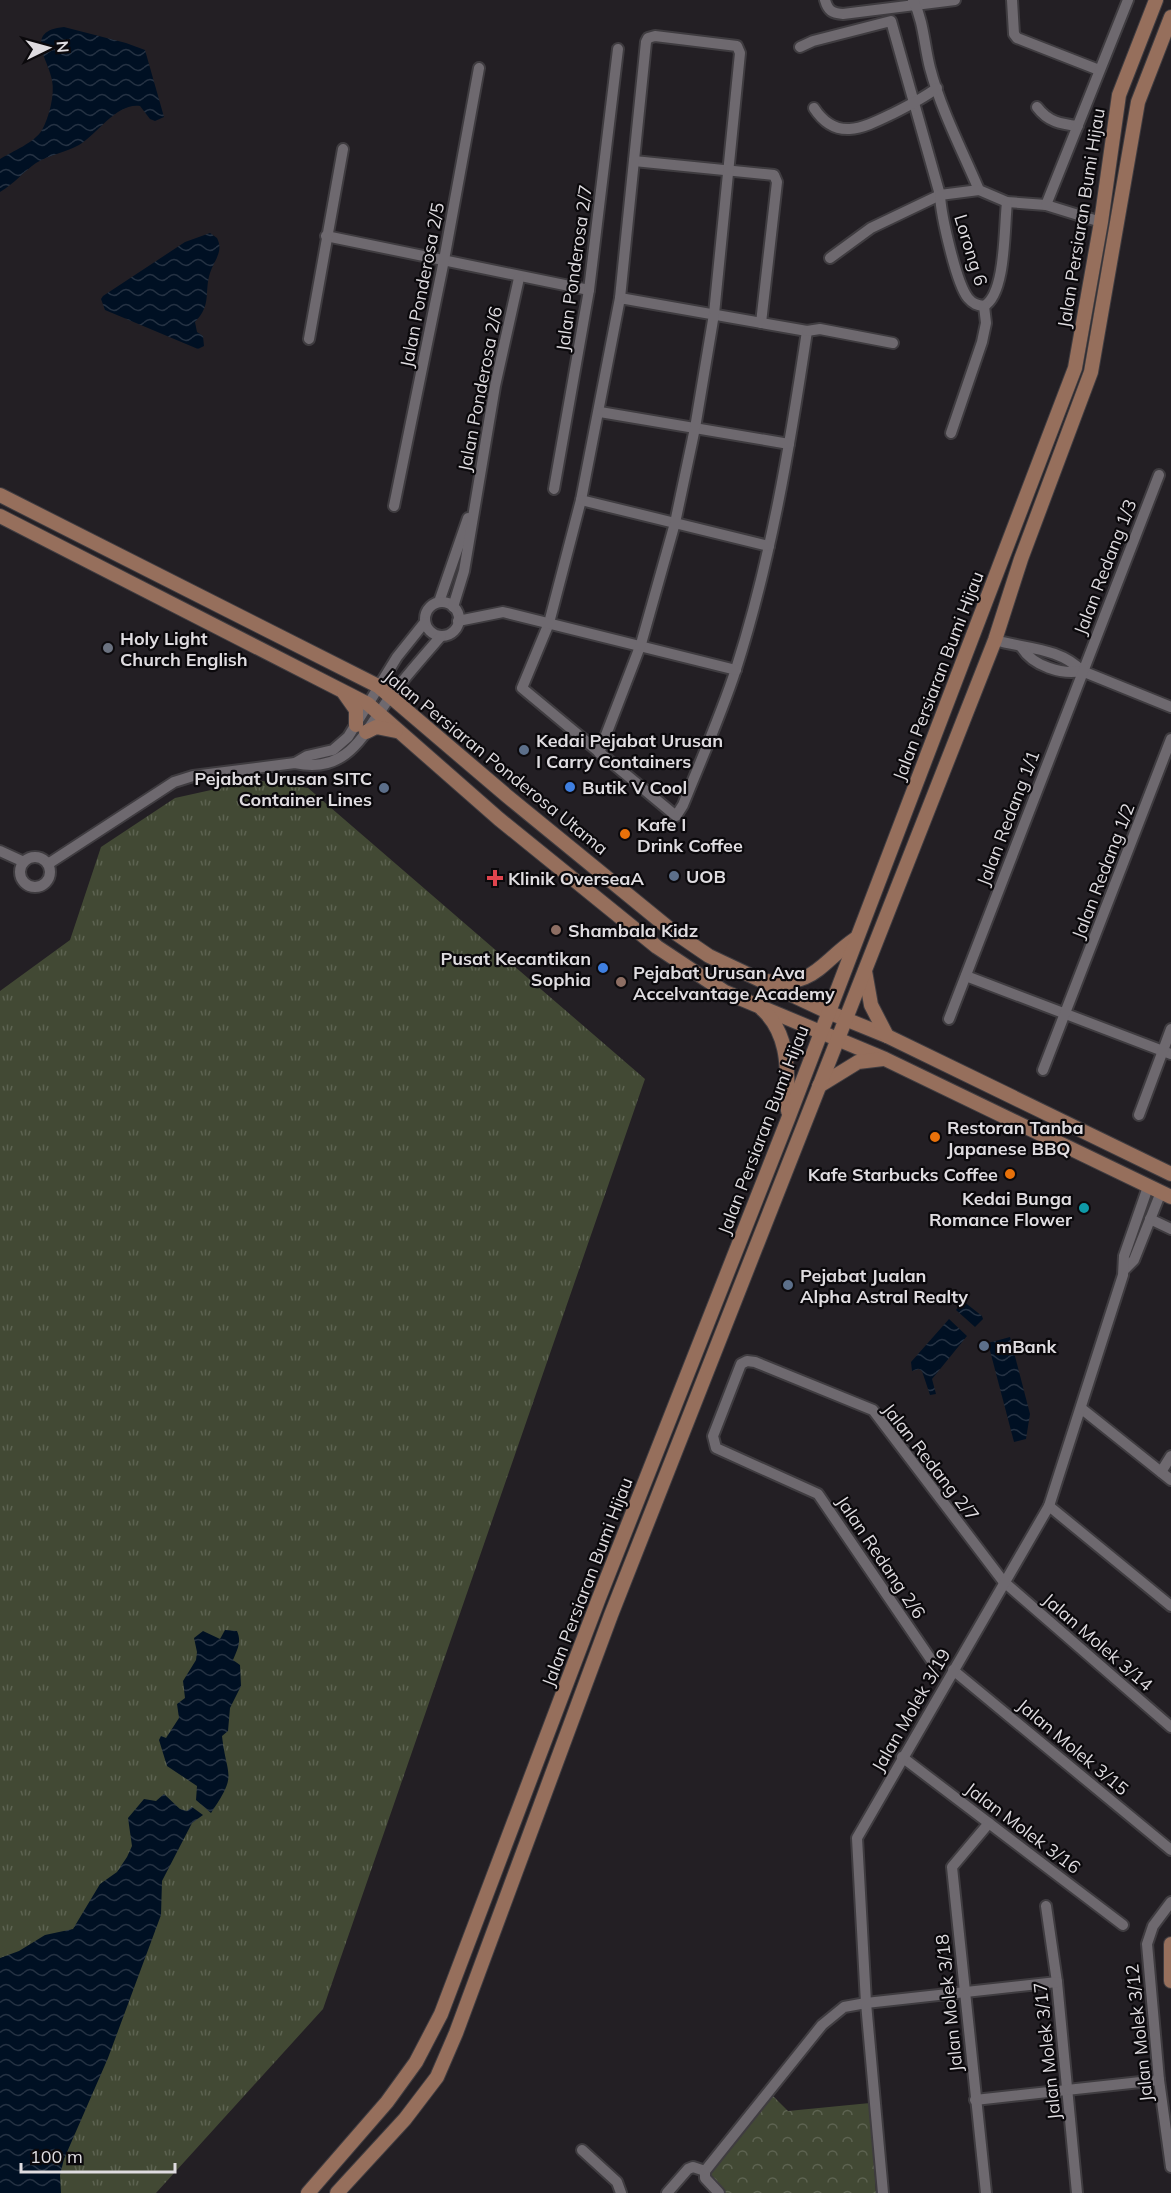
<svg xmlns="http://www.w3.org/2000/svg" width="1171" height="2193" font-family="Mulish,sans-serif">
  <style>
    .grass { fill: url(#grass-tufts) }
    .park { fill: url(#park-crowns) }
    .water { fill: url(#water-waves) }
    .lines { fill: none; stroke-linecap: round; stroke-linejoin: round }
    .minor-casing { stroke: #3f3c40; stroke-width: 14 }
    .major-casing { stroke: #3f3c40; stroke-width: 16 }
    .minor { stroke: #6e696f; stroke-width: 10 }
    .major { stroke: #966f5c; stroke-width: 14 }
    .worship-dot { fill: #6b7280; stroke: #0b090c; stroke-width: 2 }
    .service-dot { fill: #5c6f8a; stroke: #0b090c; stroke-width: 2 }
    .shop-dot { fill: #3f7fe0; stroke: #0b090c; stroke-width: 2 }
    .food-dot { fill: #e8710a; stroke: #0b090c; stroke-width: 2 }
    .health-dot { fill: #e0444e; stroke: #0b090c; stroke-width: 2 }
    .education-dot { fill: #8d6e63; stroke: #0b090c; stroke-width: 2 }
    .culture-dot { fill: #0f9aa8; stroke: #0b090c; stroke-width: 2 }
    .labels { text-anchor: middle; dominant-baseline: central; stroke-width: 4.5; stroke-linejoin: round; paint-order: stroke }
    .street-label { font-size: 18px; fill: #dfdce0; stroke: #0b090c }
    .poi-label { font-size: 18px; font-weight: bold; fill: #dfdce0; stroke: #0b090c; text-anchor: start }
  </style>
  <defs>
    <pattern id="grass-tufts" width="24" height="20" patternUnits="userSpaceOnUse" patternTransform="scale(1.5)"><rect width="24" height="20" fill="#424934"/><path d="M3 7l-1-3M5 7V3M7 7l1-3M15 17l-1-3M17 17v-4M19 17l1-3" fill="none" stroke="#5d6351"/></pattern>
    <pattern id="park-crowns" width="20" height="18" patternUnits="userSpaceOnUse" patternTransform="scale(1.5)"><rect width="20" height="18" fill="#424934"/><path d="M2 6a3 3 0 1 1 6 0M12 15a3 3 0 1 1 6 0" fill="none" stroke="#5d6351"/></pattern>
    <pattern id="water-waves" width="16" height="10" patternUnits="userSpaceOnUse" patternTransform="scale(1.5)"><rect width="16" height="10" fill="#001023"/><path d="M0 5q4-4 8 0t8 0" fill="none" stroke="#253243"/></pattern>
  </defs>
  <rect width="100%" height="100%" fill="#231f24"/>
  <!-- grass -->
  <path class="grass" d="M256 780 308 788 645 1079 323 2009 156 2193H0V991L70 940 101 847 175 798Z"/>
  <!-- park -->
  <path class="park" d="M771 2094 788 2111 870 2103 876 2193H725L711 2182 709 2175Z"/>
  <!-- water -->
  <g class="water">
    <path d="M64 27 126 43 145 50 164 117 155 121 150 119 140 106C116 103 99 133 79 145 66 152 49 155 36 163 23 172 14 184 0 192V159C13 151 34 143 42 130 49 117 55 95 52 80 49 60 23 31 64 27Z"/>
    <path d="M210 233 217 238C224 251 214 261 210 273 204 292 212 305 195 322L197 332 203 336 204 346 198 349 105 310 101 299 103 296 185 242Z"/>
    <path d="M963 1301 982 1316 983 1319 975 1327 956 1310Z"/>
    <path d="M949 1319 967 1336 932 1379 936 1394 930 1395 922 1371 919 1369 912 1371 911 1362Z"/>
    <path d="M1010 1337 1030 1414 1026 1439 1014 1442 988 1343Z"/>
    <path d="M225 1630 237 1631C242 1642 237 1650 233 1660L240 1665 241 1686 230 1708 228 1731 222 1736C227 1779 238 1773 211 1813L196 1800 197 1786 167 1766 159 1740 161 1736 166 1738 179 1718 177 1704 185 1698 183 1681 196 1660 197 1652 194 1638 203 1631 220 1639Z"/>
    <path d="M164 1794 180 1809 187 1811 192 1807 203 1815 192 1823 162 1881 161 1915 108 2058 64 2159 60 2175 61 2193H0V1958L19 1951 45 1935 73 1929 100 1884 117 1872 127 1857 132 1846 128 1818 144 1799 156 1801Z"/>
  </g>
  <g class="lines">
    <!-- minor casing -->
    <g class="minor-casing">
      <g id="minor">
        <path d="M825 0C828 11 832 13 843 14L955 0"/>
        <path d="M913 0C924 22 924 45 930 68 941 110 962 150 979 190L1007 202 1046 205 1101 222"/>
        <path d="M1012 0 1014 34 1017 38 1099 70"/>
        <path d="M800 47 813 41 891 21 940 195 871 228 830 258"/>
        <path d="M1037 107C1048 122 1061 124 1078 126"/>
        <path d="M814 108C836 142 863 128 892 114 908 106 922 99 937 88"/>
        <path d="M634 161 774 175 777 182 761 323"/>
        <path d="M979 190 940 195C941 215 956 283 968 298 973 304 977 305 984 306 1006 294 1004 228 1007 202"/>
        <path d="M1046 205 1128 0"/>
        <path d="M326 236 589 290"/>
        <path d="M620 298 807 331C790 445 771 560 736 669 721 715 701 760 683 805L676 816 522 688 549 623 581 500Z"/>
        <path d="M807 331 820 329 893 343"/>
        <path d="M309 339 343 149"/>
        <path d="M600 412 789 444"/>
        <path d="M951 433 982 342 986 323 984 306"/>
        <path d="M554 489 589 290 618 49"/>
        <path d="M581 500 769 546"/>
        <path d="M394 506 444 260 479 68"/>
        <path d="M439 602 468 518"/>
        <circle cx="442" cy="619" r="17"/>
        <path d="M453 607 464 571 495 386 519 278"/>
        <path d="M458 621 503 612 736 670"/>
        <path d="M995 640C1025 649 1059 647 1082 671L1171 707"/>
        <path d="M1022 648C1033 666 1062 675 1082 671"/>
        <path d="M599 753 641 644 675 523 695 428 714 314 740 53 737 46 655 36 648 38 646 42 620 298"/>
        <path d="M295 763 307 756 333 750 348 737 397 657 425 622"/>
        <path d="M0 851 24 862"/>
        <circle cx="35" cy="872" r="15"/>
        <path d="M48 864 174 782 193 776 295 763C348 775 364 733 390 697 406 676 424 656 441 636"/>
        <path d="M966 976 1171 1054"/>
        <path d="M949 1019 1159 475"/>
        <path d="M1043 1070 1171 739"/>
        <path d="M1139 1115 1171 1029"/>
        <path d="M1150 1219 1171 1229"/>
        <path d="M1124 1270 1134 1260 1161 1192"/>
        <path d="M1082 1409 1171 1480"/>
        <path d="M1161 1472 1171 1456"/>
        <path d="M1049 1506 1171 1606"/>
        <path d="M932 1661 818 1494 716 1448 713 1436 741 1364 747 1361 755 1362 873 1410 1003 1581 1171 1727"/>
        <path d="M953 1670 1171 1850"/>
        <path d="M902 1757 1123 1925"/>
        <path d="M1171 1902 1153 1926 1147 1944 1159 2080 1171 2167"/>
        <path d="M1046 1906 1057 1982 1077 2193"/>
        <path d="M975 2100 1159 2080"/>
        <path d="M582 2150 617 2182 621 2193"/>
        <path d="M667 2193 688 2169 693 2167 705 2171"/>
        <path d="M719 2193 705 2178V2171L822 2025 844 2007 866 2003 1057 1982"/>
        <path d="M883 2193 866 2003 857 1838 1049 1506 1123 1275 1124 1256 1148 1187"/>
        <path d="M986 2193 952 1867 989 1823"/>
      </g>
    </g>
    <!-- major casing -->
    <g class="major-casing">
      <g id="major">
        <path d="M0 495 378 686 507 796 671 930 709 956 828 1012 887 1036 1171 1174"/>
        <path d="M0 516 368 704 499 819 657 947 725 992 885 1059 1171 1197"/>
        <path d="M344 693 356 710V725"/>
        <path d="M366 732 376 727 396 731"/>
        <path d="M865 971 871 1005 887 1036"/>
        <path d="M766 981C815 987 819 964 855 939"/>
        <path d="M762 1009C791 1035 787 1075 788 1111"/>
        <path d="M819 1086 858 1062 883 1059"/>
        <path d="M1171 1944V1981"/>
        <path d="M308 2193 387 2102 416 2062 441 2014 599 1598 788 1119 1075 368 1101 222 1119 95 1156 0"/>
        <path d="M337 2193 405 2119 437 2077 456 2033 611 1615 995 640 1021 559 1091 372 1138 102 1171 17"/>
      </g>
    </g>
    <!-- minor -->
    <use href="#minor" class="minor"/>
    <!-- major -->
    <use href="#major" class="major"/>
  </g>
  <!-- markers -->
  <circle class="worship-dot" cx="108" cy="648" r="6"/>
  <g class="service-dot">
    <circle cx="524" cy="750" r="6"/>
    <circle cx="384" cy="788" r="6"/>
    <circle cx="674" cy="876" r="6"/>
    <circle cx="788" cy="1285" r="6"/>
    <circle cx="984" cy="1346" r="6"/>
  </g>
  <g class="shop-dot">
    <circle cx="570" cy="787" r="6"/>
    <circle cx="603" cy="968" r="6"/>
  </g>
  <g class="food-dot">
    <circle cx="625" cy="834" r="6"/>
    <circle cx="935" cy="1137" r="6"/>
    <circle cx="1010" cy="1174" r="6"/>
  </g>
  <path class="health-dot" d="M492 869h6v6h6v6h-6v6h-6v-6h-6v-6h6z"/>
  <g class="education-dot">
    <circle cx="556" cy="930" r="6"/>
    <circle cx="621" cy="982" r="6"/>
  </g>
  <circle class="culture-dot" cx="1084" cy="1208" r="6"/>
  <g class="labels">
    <!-- street labels -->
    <g class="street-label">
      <text transform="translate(1081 218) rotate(-81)">Jalan Persiaran Bumi Hijau</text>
      <text transform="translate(971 250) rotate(73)">Lorong 6</text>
      <text transform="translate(574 268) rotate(-82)">Jalan Ponderosa 2/7</text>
      <text transform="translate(422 285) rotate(-79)">Jalan Ponderosa 2/5</text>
      <text transform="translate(480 389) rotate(-79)">Jalan Ponderosa 2/6</text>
      <text transform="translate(1105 567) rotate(-69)">Jalan Redang 1/3</text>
      <text transform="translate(938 676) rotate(-69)">Jalan Persiaran Bumi Hijau</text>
      <text transform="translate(496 762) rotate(39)">Jalan Persiaran Ponderosa Utama</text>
      <text transform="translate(1008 818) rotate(-69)">Jalan Redang 1/1</text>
      <text transform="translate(1103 871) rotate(-69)">Jalan Redang 1/2</text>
      <text transform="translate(763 1130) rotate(-69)">Jalan Persiaran Bumi Hijau</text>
      <text transform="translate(931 1462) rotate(52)">Jalan Redang 2/7</text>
      <text transform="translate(881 1557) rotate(56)">Jalan Redang 2/6</text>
      <text transform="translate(587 1582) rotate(-69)">Jalan Persiaran Bumi Hijau</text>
      <text transform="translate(1098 1642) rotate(41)">Jalan Molek 3/14</text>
      <text transform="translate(911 1710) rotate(-60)">Jalan Molek 3/19</text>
      <text transform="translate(1073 1747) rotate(40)">Jalan Molek 3/15</text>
      <text transform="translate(1023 1828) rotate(37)">Jalan Molek 3/16</text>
      <text transform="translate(949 2003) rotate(-96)">Jalan Molek 3/18</text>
      <text transform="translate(1139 2033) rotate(-96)">Jalan Molek 3/12</text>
      <text transform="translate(1047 2051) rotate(-96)">Jalan Molek 3/17</text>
    </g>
    <!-- poi labels -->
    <g class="poi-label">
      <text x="120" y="638">Holy Light<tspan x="120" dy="21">Church English</tspan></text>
      <text x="536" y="740">Kedai Pejabat Urusan<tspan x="536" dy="21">I Carry Containers</tspan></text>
      <text x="372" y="778" text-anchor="end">Pejabat Urusan SITC<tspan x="372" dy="21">Container Lines</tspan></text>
      <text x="582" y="787">Butik V Cool</text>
      <text x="637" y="824">Kafe I<tspan x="637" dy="21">Drink Coffee</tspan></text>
      <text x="686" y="876">UOB</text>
      <text x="508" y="878">Klinik OverseaA</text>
      <text x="568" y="930">Shambala Kidz</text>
      <text x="591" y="958" text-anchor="end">Pusat Kecantikan<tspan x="591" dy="21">Sophia</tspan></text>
      <text x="633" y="972">Pejabat Urusan Ava<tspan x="633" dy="21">Accelvantage Academy</tspan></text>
      <text x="947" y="1127">Restoran Tanba<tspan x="947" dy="21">Japanese BBQ</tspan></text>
      <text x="998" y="1174" text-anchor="end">Kafe Starbucks Coffee</text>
      <text x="1072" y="1198" text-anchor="end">Kedai Bunga<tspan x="1072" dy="21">Romance Flower</tspan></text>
      <text x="800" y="1275">Pejabat Jualan<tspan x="800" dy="21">Alpha Astral Realty</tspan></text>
      <text x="996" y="1346">mBank</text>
    </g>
  </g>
  <!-- north arrow -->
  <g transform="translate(48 48) rotate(85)" stroke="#0b090c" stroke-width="4.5" paint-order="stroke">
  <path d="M0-4.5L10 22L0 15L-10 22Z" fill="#dfdce0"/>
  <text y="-9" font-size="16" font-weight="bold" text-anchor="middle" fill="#dfdce0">N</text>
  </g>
  <!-- scale -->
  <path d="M21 2163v9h154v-9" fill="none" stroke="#dfdce0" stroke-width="3"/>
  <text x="30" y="2163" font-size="18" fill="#dfdce0" stroke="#0b090c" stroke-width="4.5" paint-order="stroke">100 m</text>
</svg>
